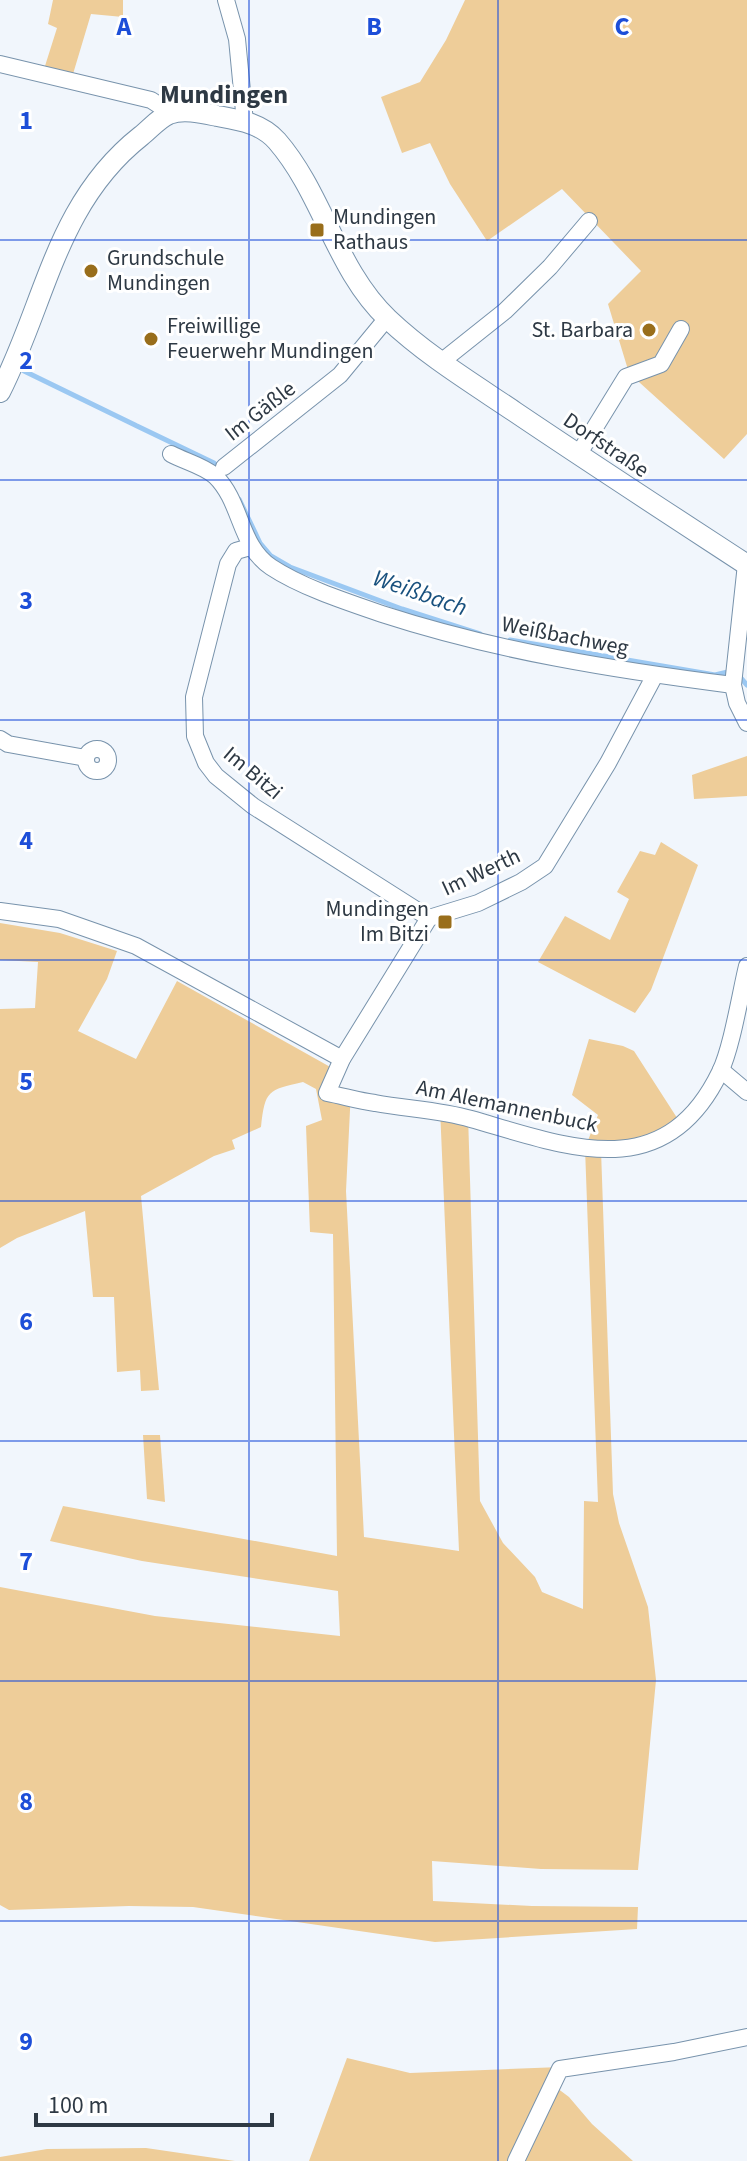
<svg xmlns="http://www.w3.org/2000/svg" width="747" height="2161" font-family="'Source Sans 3',sans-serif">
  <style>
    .green { fill: #eecd99 }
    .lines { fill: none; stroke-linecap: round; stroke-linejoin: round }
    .stream { stroke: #9bc8f2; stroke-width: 5 }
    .minor-casing { stroke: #7893ac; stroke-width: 18 }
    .tertiary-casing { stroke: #7893ac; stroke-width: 22 }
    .minor { stroke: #fff; stroke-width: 16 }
    .tertiary { stroke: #fff; stroke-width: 20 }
    .grid { fill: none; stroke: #1d4ed8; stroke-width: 2; stroke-opacity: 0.55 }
    .poi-dot { fill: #996e1b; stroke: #fff; stroke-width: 3 }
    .labels { text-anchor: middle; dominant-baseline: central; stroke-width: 6; stroke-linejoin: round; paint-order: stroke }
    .poi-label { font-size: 22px; fill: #2e3944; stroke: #fff; text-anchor: start }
    .street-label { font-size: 22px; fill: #2e3944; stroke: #fff }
    .water-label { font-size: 24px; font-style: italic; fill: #19517e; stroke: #fff }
    .quarter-label { font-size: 26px; font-weight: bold; fill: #2e3944; stroke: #fff }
    .grid-label { font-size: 26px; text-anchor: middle; font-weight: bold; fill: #1d4ed8; stroke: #fff; stroke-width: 6; stroke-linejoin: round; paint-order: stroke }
  </style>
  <rect width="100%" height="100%" fill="#f1f6fc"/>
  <!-- green -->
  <g class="green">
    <path d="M53 0H123V17L91 14 73 74 45 66 57 28 48 24Z"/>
    <path d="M465 0H747V434L724 459 629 373 608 304 641 271 562 189 487 241 450 184 430 143 402 153 381 97 420 82 446 40Z"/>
    <path d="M747 756V796L694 799 692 775Z"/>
    <path d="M661 842 698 865 651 990 635 1013 538 962 565 916 610 940 629 899 617 892 640 851 655 855Z"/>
    <path d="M0 923 60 933 117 951 107 979 78 1031 136 1059 177 981 341 1073 337 1086 351 1090 346 1191 364 1537 459 1551 440 1108 468 1115 480 1501 503 1543 535 1577 542 1592 583 1609 584 1501 598 1502 585 1148 598 1115 572 1095 589 1039 623 1046 634 1051 681 1124 665 1136 601 1150 613 1494 619 1523 648 1607 656 1680 638 1870 541 1869 432 1861 433 1901 532 1906 638 1907 637 1929 435 1942 193 1907 129 1906 9 1910 0 1905V1587L155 1616 340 1636 338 1591 142 1561 50 1541 63 1506 337 1556 333 1234 310 1232 306 1126 322 1120 316 1089 303 1082C268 1090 265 1090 261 1127L232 1140 235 1149 214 1156 141 1196 159 1390 141 1391 140 1370 117 1372 114 1297H93L85 1211 17 1238 0 1248V1009L35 1008 38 962 0 960Z"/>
    <path d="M143 1435H160L165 1502 147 1499Z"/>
    <path d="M347 2058 410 2073 561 2067 553 2085 569 2097 592 2124 633 2161H309Z"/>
    <path d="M146 2148 235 2161H0V2157L47 2149Z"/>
  </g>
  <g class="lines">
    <!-- stream -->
    <g class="stream">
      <path d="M24 371 135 425"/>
      <path d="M137 426 214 463 220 471"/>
      <path d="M239 499 260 543 271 556 290 567 402 609 480 634"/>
      <path d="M510 640 715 675 732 671"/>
      <path d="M740 677 747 685"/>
    </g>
    <!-- minor casing -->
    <g class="minor-casing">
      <g id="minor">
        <path d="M226 0 237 39 245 122"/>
        <path d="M0 64 151 100 171 113"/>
        <path d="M441 362 505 311 550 267 589 221"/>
        <path d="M171 454C184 461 204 466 215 476 242 502 239 546 271 567 301 587 347 602 382 614 496 651 614 670 733 685"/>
        <path d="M578 455 626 377 661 364 681 329"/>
        <path d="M224 467 340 375 387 318"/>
        <path d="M250 547 236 551 228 564 194 697 195 736 206 763 216 776 253 806 429 918"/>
        <path d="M746 564 733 685 737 703 747 723"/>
        <path d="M655 675 608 763 545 866 521 882 478 903 429 918 342 1059 327 1093C343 1096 359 1101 375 1103 407 1109 440 1110 471 1119 566 1146 664 1188 720 1072 732 1047 740 995 747 966"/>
        <path d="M0 739 8 744 86 758"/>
        <circle cx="97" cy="760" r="11"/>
        <path d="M0 911 59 919 136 946 342 1059"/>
        <path d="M721 1070 747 1092"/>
        <path d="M516 2161 560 2069 674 2052 747 2037"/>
      </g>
    </g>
    <!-- tertiary casing -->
    <g class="tertiary-casing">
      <path id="tertiary" d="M0 392C46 302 56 203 141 136 150 129 159 118 169 114 183 108 203 113 217 116 239 120 261 123 277 141 323 194 336 270 388 319 426 355 472 383 515 412 592 464 669 514 747 565"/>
    </g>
    <!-- minor -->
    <use href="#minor" class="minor"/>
    <!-- tertiary -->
    <use href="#tertiary" class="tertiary"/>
  </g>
  <!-- grid -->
  <path class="grid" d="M249 0V2161M498 0V2161M0 240H747M0 480H747M0 720H747M0 960H747M0 1201H747M0 1441H747M0 1681H747M0 1921H747"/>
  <!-- markers -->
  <g class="poi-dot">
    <rect x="309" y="222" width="16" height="16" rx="4"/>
    <circle cx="91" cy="271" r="8"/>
    <circle cx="649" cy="330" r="8"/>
    <circle cx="151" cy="339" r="8"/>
    <rect x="437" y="914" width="16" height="16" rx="4"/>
  </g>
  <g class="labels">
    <!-- poi labels -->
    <g class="poi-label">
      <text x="333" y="217">Mundingen<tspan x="333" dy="25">Rathaus</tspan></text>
      <text x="107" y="258">Grundschule<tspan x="107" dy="25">Mundingen</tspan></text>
      <text x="167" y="326">Freiwillige<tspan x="167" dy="25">Feuerwehr Mundingen</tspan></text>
      <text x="633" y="330" text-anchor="end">St. Barbara</text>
      <text x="429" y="909" text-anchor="end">Mundingen<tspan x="429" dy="25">Im Bitzi</tspan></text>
    </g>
    <!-- street labels -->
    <g class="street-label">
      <text transform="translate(260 411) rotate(-38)">Im Gäßle</text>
      <text transform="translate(606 445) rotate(34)">Dorfstraße</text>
      <text transform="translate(565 636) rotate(11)">Weißbachweg</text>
      <text transform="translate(253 773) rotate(40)">Im Bitzi</text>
      <text transform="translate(481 872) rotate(-25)">Im Werth</text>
      <text transform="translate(507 1106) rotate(12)">Am Alemannenbuck</text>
    </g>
    <!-- water labels -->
    <g class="water-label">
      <text transform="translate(420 593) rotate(19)">Weißbach</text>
    </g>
    <!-- quarter labels -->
    <g class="quarter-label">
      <text x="224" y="94">Mundingen</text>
    </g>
  </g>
  <g class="grid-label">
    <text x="124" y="35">A</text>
    <text x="374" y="35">B</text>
    <text x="622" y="35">C</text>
    <text x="26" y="129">1</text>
    <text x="26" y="369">2</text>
    <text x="26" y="609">3</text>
    <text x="26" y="849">4</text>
    <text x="26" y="1090">5</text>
    <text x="26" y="1330">6</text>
    <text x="26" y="1570">7</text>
    <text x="26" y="1810">8</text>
    <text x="26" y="2050">9</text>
  </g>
  <!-- scale -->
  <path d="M36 2113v12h236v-12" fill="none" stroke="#2e3944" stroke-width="4"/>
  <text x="48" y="2113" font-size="24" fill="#2e3944" stroke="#ffffff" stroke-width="6" paint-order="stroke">100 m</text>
</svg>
